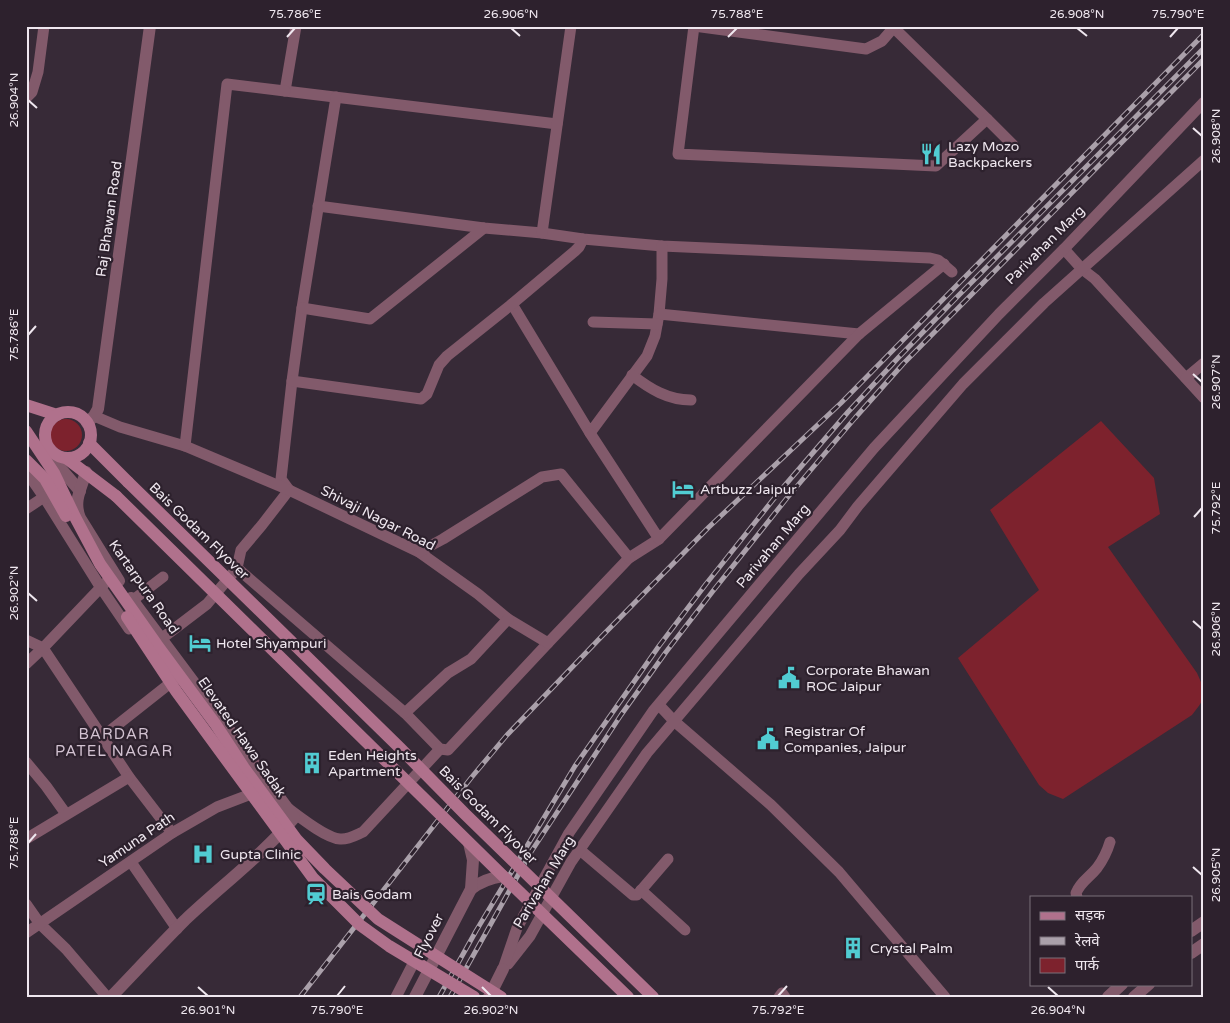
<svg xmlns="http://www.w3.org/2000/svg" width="1230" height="1023" font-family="'Varela Round','Noto Sans Devanagari',sans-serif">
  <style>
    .green { fill: #7d222d }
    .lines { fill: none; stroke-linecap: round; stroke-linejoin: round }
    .minor { stroke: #825a6b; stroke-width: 11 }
    .tertiary { stroke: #825a6b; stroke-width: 12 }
    .secondary { stroke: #b0718c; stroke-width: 12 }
    .rail-casing { stroke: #aaa0aa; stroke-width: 5 }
    .rail { stroke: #2d212d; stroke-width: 3; stroke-dasharray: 9; stroke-linecap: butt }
    .secondary-bridge { stroke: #b0718c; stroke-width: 12 }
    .ticks { fill: none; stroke: #efe7ef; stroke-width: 2 }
    .labels { text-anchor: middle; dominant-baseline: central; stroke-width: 4.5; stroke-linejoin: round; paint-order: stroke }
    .poi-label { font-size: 14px; fill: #efe7ef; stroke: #2d212d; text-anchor: start }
    .street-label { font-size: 14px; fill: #efe7ef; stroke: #2d212d }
    .neighbourhood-label { font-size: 15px; letter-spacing: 1px; fill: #d2c2d1; stroke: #2d212d }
    .neatline { fill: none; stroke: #efe7ef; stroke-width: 2 }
    .ticks-label { font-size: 12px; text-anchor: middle; fill: #efe7ef }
  </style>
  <rect width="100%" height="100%" fill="#372a37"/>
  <!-- green -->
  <g class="green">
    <circle cx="66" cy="435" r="16"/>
    <path d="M1101 421 1154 478 1160 514 1108 547 1197 673C1207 695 1207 696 1192 715L1063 799 1048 793 1039 785 958 658 1039 590 990 510Z"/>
  </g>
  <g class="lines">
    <!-- minor -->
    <g class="minor">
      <path d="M296 26 285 91 557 124"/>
      <path d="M694 26 678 154 936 166 987 119 894 28"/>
      <path d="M694 26 866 49 882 41 895 26"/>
      <path d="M336 97 302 308 292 381 281 479 289 490 262 525 241 550 237 568 405 713 440 749 448 750 548 643"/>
      <path d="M26 98 32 92 38 72 44 26"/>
      <path d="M987 119 1013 145"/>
      <path d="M318 206 484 228 542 233 583 239 662 246 930 258 938 260 952 272"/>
      <path d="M542 233 571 26"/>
      <path d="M1064 249 1082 269 1095 279 1204 398"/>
      <path d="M512 304 590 433 647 356 655 336 659 314 662 279V246"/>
      <path d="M302 308 370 319 484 228"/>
      <path d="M659 314 859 334"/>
      <path d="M593 322 657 324"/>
      <path d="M632 375C650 389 668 400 691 400"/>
      <path d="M1186 378 1204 363"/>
      <path d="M292 381 421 399 427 394 439 365 447 356 512 304 575 251 579 247 583 239"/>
      <path d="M94 416 120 427 185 446 289 490 419 552 478 594 508 619 548 643 629 558 659 539"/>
      <path d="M590 433 659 539 859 334 944 264"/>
      <path d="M185 446 227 84 285 91"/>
      <path d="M26 471 44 497 101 588 129 629"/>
      <path d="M26 509 44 497 50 498"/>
      <path d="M419 552 443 539 542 477 561 474 629 558"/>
      <path d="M133 600 163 577"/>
      <path d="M161 639 207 604 233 573"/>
      <path d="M26 640 43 648 129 777 172 833"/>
      <path d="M26 664 43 648 105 583"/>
      <path d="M659 705 674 721 771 805 839 872 945 997"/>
      <path d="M405 713 448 673 471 659 508 619"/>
      <path d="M102 737 178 677"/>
      <path d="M26 762 46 786 66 814"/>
      <path d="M289 809C301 818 326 838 340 839 348 840 356 835 363 832L440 749"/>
      <path d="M26 839 129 777"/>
      <path d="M580 850 633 895H637L668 859"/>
      <path d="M131 862 177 929"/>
      <path d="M641 890 685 930"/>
      <path d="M1077 897 1076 893C1081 881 1089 878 1097 868 1103 860 1107 852 1110 842"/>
      <path d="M26 904 40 924 66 949 107 997"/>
      <path d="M26 933 172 833 217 807 259 791"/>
      <path d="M508 964 530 936 571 862 647 753 799 574 840 530 858 506 963 384 1044 303 1082 269 1204 160"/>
      <path d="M503 969 517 928 569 833 653 711 874 448 999 314 1064 249 1204 102"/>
      <path d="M396 997 415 960"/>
      <path d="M779 997 782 993 785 997"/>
    </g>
    <!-- tertiary -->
    <g class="tertiary">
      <path d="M87 423 94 416 98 409 150 26"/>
      <path d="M49 455 80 491"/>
      <path d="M86 472C81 489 73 501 80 518L119 581"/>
      <path d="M471 889C481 881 490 878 503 876"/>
      <path d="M1191 931 1204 922"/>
      <path d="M1191 953 1204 944"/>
      <path d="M111 997C136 971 160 945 185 920 221 886 261 856 294 818V817L131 598"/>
      <path d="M415 997 471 889 473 860 469 843"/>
      <path d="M489 997 503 969"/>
      <path d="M1108 997 1122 984"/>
      <path d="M1134 997 1149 984"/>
    </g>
    <!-- secondary -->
    <g class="secondary">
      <path d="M26 405 57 415"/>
      <circle cx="68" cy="435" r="23"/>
      <path d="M89 443 128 482"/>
      <path d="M66 458 116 496"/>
    </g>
    <!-- rail casing -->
    <g class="rail-casing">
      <g id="rail">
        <path d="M300 997 471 778 507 735 604 634 709 527 841 403 1204 34"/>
        <path d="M439 997 476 931 575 766 659 646 706 584 780 491 848 412 898 358 958 296 1204 48"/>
        <path d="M450 997 531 852 621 715 666 652 713 591 787 498 855 418 903 364 1204 59"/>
      </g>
    </g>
    <!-- rail -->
    <use href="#rail" class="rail"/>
    <!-- secondary-bridge -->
    <g class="secondary-bridge">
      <path d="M26 431 54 473 75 517 100 564 157 645 216 725 244 768 297 840 325 869 378 919 474 980 501 997"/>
      <path d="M26 460 45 479 66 516"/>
      <path d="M128 482 400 748 465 814 653 997"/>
      <path d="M116 496 503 876 628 997"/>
      <path d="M127 617 176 691 313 878 360 925 389 946 474 997"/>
    </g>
  </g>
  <!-- ticks -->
  <path class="ticks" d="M511 28 520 36M1077 28 1087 36M287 37 295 28M728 37 737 28M1170 37 1178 28M28 100 37 108M1193 128 1202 136M28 335 36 326M1193 374 1202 382M1194 517 1202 508M28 593 37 601M1193 621 1202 629M28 843 36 834M1193 867 1202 875M198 987 208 996M482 987 491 996M1048 987 1058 996M337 996 345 986M778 996 787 986"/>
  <!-- icons -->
  <defs>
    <g id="restaurant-bare" transform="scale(1.725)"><path d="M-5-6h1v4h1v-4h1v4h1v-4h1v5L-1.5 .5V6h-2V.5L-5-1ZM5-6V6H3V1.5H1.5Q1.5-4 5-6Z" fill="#51ccd2" stroke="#2d212d" stroke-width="2.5" paint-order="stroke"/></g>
    <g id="hotel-bare" transform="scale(1.725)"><path d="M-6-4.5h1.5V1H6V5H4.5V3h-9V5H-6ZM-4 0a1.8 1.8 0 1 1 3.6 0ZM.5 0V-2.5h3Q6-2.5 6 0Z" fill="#51ccd2" stroke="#2d212d" stroke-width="2.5" paint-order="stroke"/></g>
    <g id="civic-bare" transform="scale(1.725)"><path d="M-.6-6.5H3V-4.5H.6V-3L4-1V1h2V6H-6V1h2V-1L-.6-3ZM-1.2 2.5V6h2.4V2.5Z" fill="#51ccd2" stroke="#2d212d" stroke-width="2.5" paint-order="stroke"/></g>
    <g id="building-bare" transform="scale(1.725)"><path d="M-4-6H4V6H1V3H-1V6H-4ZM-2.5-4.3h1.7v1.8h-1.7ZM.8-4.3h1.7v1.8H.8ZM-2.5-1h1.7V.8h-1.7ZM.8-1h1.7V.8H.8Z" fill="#51ccd2" stroke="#2d212d" stroke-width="2.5" paint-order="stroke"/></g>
    <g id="hospital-bare" transform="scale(1.725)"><path d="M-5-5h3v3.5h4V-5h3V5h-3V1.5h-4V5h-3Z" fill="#51ccd2" stroke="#2d212d" stroke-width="2.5" paint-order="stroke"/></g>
    <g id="station-bare" transform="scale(1.725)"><path d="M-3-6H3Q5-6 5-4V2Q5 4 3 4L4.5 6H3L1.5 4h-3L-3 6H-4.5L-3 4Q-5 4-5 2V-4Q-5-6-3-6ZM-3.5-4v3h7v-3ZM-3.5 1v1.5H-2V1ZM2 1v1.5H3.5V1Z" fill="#51ccd2" stroke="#2d212d" stroke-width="2.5" paint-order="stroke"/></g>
  </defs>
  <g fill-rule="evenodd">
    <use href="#restaurant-bare" x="931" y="154"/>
    <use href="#hotel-bare" x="683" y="489"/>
    <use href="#hotel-bare" x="200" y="643"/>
    <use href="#civic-bare" x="789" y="678"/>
    <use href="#civic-bare" x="768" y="739"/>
    <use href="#building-bare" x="312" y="763"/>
    <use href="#hospital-bare" x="203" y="854"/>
    <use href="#station-bare" x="316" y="894"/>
    <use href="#building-bare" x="853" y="948"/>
  </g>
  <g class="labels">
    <!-- poi labels -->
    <g class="poi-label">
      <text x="948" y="146">Lazy Mozo<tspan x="948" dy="16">Backpackers</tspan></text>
      <text x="700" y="489">Artbuzz Jaipur</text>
      <text x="216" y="643">Hotel Shyampuri</text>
      <text x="806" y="670">Corporate Bhawan<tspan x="806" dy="16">ROC Jaipur</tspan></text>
      <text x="784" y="731">Registrar Of<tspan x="784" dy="16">Companies, Jaipur</tspan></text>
      <text x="328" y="755">Eden Heights<tspan x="328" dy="16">Apartment</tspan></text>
      <text x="220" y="854">Gupta Clinic</text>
      <text x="332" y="894">Bais Godam</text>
      <text x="870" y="948">Crystal Palm</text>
    </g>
    <!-- street labels -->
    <g class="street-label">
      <text transform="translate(109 219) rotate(-82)">Raj Bhawan Road</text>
      <text transform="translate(1045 245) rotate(-45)">Parivahan Marg</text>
      <text transform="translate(378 518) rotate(27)">Shivaji Nagar Road</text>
      <text transform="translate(199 531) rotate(44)">Bais Godam Flyover</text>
      <text transform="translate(773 546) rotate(-50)">Parivahan Marg</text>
      <text transform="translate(144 587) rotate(55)">Kartarpura Road</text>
      <text transform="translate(242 737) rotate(55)">Elevated Hawa Sadak</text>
      <text transform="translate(488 815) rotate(45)">Bais Godam Flyover</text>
      <text transform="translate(137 840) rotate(-34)">Yamuna Path</text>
      <text transform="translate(544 882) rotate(-59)">Parivahan Marg</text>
      <text transform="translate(429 936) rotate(-63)">Flyover</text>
    </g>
    <!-- neighbourhood labels -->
    <g class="neighbourhood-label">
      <text x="114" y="734">BARDAR<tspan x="114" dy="17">PATEL NAGAR</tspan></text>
    </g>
  </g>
  <!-- border -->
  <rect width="1230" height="1023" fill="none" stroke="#2d212d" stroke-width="55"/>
  <!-- legend -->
  <rect x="1030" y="896" width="162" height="90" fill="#2d212d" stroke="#7b707b"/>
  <rect x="1040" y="912" width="25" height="8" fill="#b0718c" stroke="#7b707b"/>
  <text x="1075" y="920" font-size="15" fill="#efe7ef">सड़क</text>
  <rect x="1040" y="937" width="25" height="8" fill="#aaa0aa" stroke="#7b707b"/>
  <text x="1075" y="946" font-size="15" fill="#efe7ef">रेलवे</text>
  <rect x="1040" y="958" width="25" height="15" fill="#7d222d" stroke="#7b707b"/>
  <text x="1075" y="970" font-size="15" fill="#efe7ef">पार्क</text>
  <rect x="28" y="28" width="1174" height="968" class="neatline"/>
  <g class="ticks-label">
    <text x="295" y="18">75.786°E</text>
    <text x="511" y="18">26.906°N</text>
    <text x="737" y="18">75.788°E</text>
    <text x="1077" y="18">26.908°N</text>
    <text x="1178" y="18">75.790°E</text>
    <text transform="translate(14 100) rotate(-90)" y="4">26.904°N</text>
    <text transform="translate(1216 136) rotate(-90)" y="4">26.908°N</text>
    <text transform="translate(14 335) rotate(-90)" y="4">75.786°E</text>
    <text transform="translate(1216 382) rotate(-90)" y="4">26.907°N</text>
    <text transform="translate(1216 508) rotate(-90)" y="4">75.792°E</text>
    <text transform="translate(14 593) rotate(-90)" y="4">26.902°N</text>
    <text transform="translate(1216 629) rotate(-90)" y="4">26.906°N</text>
    <text transform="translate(14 843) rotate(-90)" y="4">75.788°E</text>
    <text transform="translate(1216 875) rotate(-90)" y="4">26.905°N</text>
    <text x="208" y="1014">26.901°N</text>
    <text x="337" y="1014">75.790°E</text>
    <text x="491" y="1014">26.902°N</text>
    <text x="778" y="1014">75.792°E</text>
    <text x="1058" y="1014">26.904°N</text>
  </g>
</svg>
